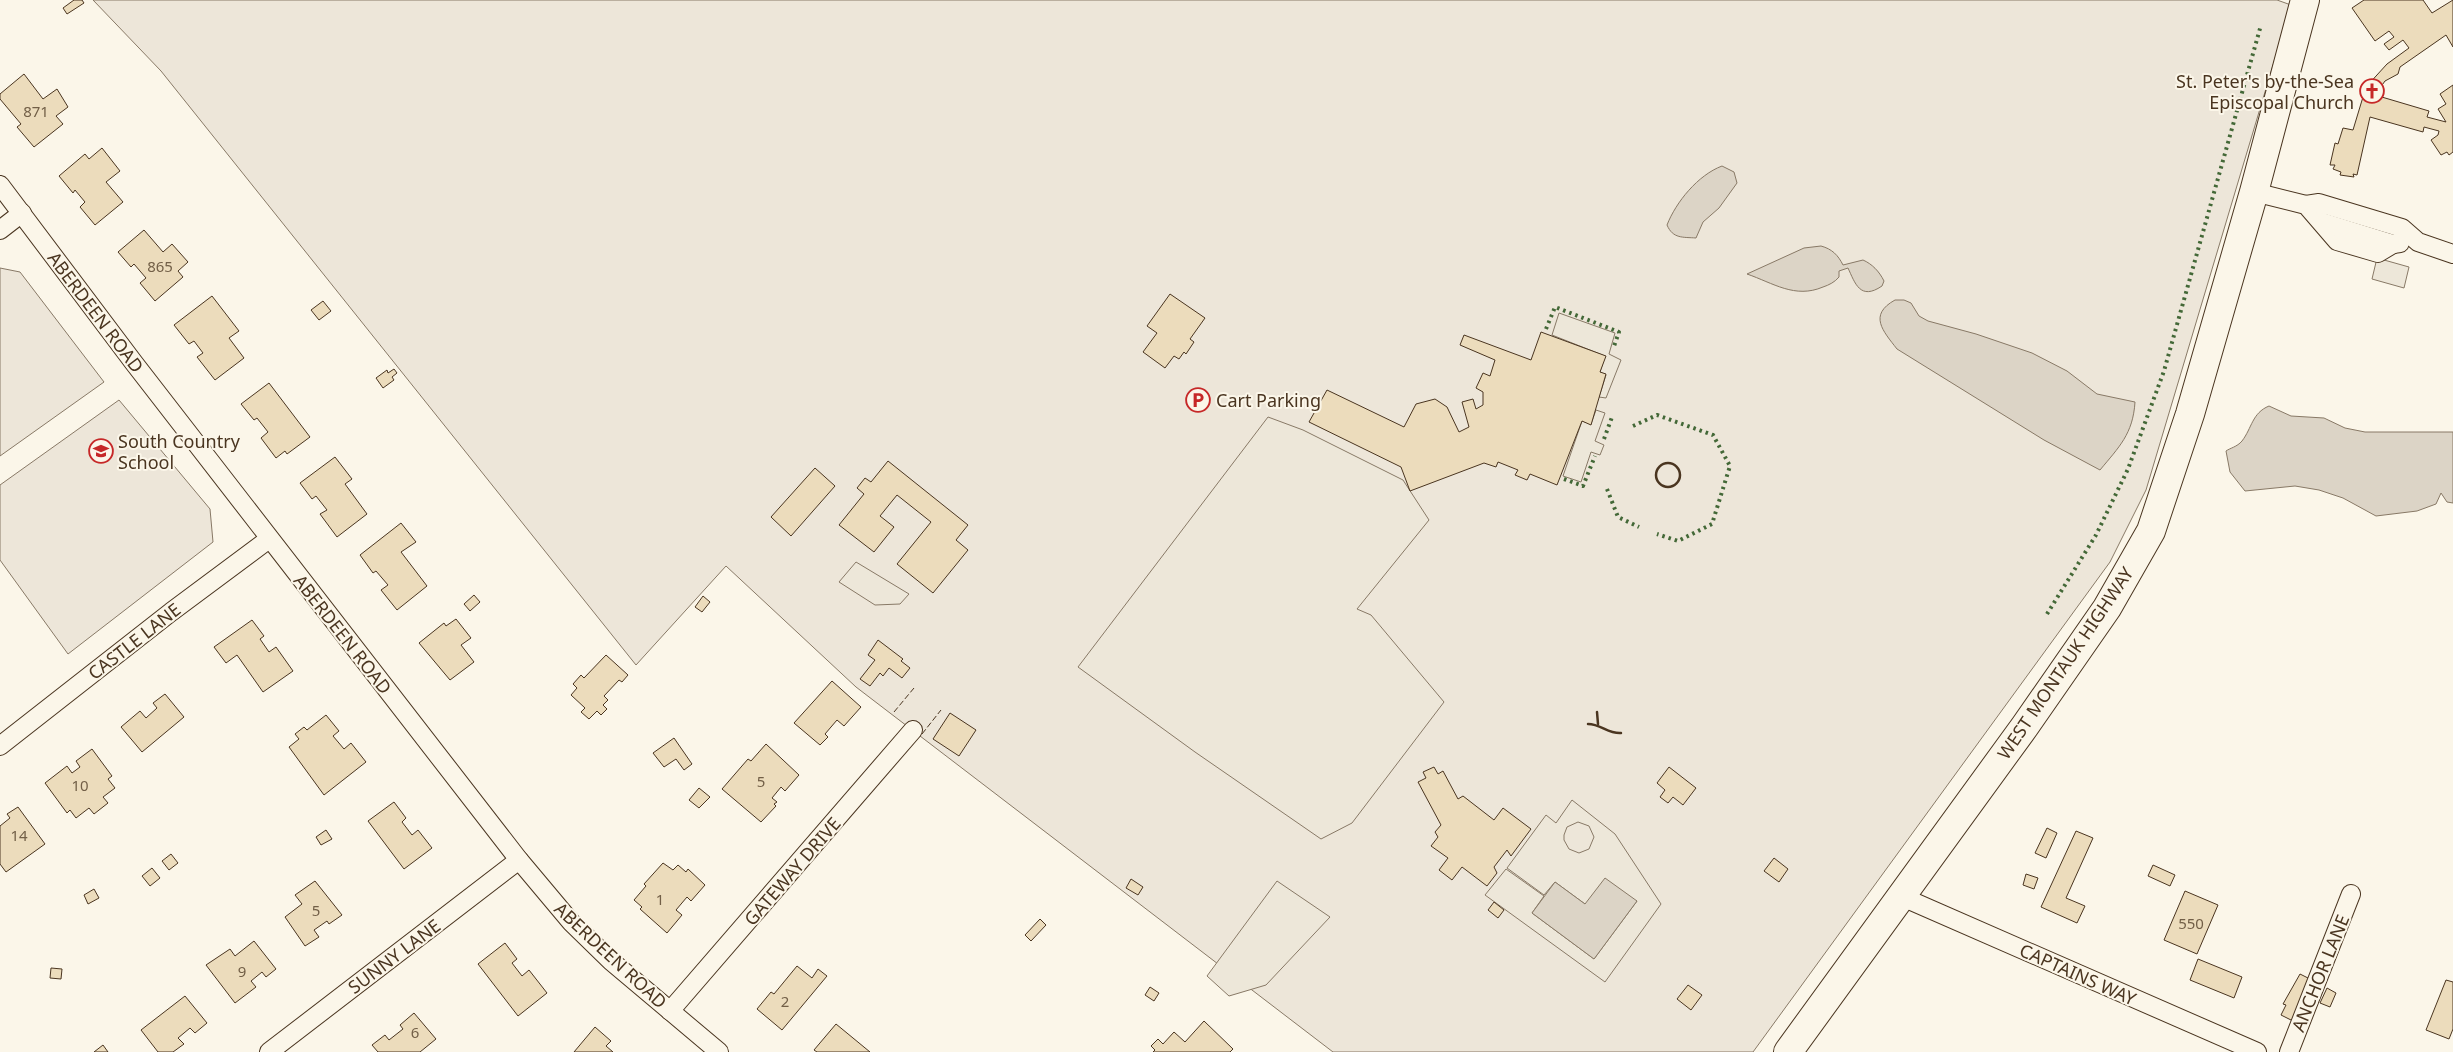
<svg xmlns="http://www.w3.org/2000/svg" width="2453" height="1052" font-family="'Noto Sans',sans-serif">
  <style>
    .green { fill: #ede6d9; stroke: #887966 }
    .parking { fill: #ede7d9; stroke: #887966; fill-rule: evenodd }
    .water { fill: #dcd4c6; stroke: #887966 }
    .building { fill: #ecdcbc; stroke: #4a3520 }
    .lines { fill: none; stroke-linecap: round; stroke-linejoin: round }
    .minor-casing { stroke: #4a3520; stroke-width: 20 }
    .primary-casing { stroke: #4a3520; stroke-width: 30 }
    .minor { stroke: #fbf6e9; stroke-width: 18 }
    .primary { stroke: #fbf6e9; stroke-width: 28 }
    .hedge { stroke: #436837; stroke-width: 4; stroke-dasharray: 2.5 4; stroke-linecap: butt }
    .fence { stroke: #4a3520; stroke-width: 1; stroke-dasharray: 6 2.5; stroke-linecap: butt }
    .wall { stroke: #4a3520; stroke-width: 2.5 }
    .labels { text-anchor: middle; dominant-baseline: central; stroke-width: 4; stroke-linejoin: round; paint-order: stroke }
    .number-label { font-size: 15px; fill: #725f47 }
    .poi-label { font-size: 18px; fill: #4a3520; stroke: #fbf6e9; text-anchor: start }
    .street-label { font-size: 18px; fill: #4a3520; stroke: #fbf6e9 }
  </style>
  <rect width="100%" height="100%" fill="#fbf6e9"/>
  <!-- green -->
  <g class="green">
    <path d="M93 0H2277L2291 5 2146 490 2110 562 1753 1052H1333L856 687 726 566 636 665 161 71Z"/>
    <path d="M0 268 20 272 104 382 0 456Z"/>
    <path d="M119 400 210 509 213 542 68 654 0 560V485Z"/>
  </g>
  <!-- parking -->
  <g class="parking">
    <path d="M2377 258 2409 267 2404 288 2372 279Z"/>
    <path d="M1559 313 1615 333 1609 354 1621 360 1606 398 1599 397 1606 375 1600 372 1605 356 1552 335Z"/>
    <path d="M1596 410 1605 413 1595 441 1604 445 1600 455 1591 452 1581 482 1563 476 1582 421 1591 424Z"/>
    <path d="M1268 417 1303 430 1403 480 1429 520 1357 609 1371 615 1444 702 1352 823 1321 839 1195 752 1078 667Z"/>
    <path d="M856 562 909 594 900 604 875 605 839 582Z"/>
    <path d="M1572 800 1615 834 1661 904 1605 982 1485 895 1506 869 1544 896 1532 913 1594 959 1637 901 1585 904 1555 882 1544 895 1507 868 1546 815 1556 823ZM1578 822 1589 826 1594 837 1589 849 1579 853 1569 849 1564 840V835L1567 827Z"/>
    <path d="M1277 881 1330 917 1266 985 1229 996 1207 976Z"/>
  </g>
  <!-- water -->
  <g class="water">
    <path d="M1722 166 1734 172 1737 183 1719 208 1703 222 1696 238C1683 237 1673 239 1667 225 1676 202 1698 175 1722 166Z"/>
    <path d="M1821 246C1832 249 1838 255 1843 265L1863 260C1872 264 1879 271 1884 281L1882 286C1860 301 1855 283 1848 268L1839 271V277C1835 282 1829 285 1823 287 1795 299 1773 283 1747 274L1804 248Z"/>
    <path d="M1895 300H1904L1911 303 1919 316 1928 321 1976 334 2032 353 2067 371 2097 394 2135 402C2133 434 2119 447 2100 470L2044 440 1897 349C1883 331 1868 315 1895 300Z"/>
    <path d="M2269 406 2291 416 2324 418 2345 428 2365 432H2453V503L2447 502 2441 493 2436 504 2417 511 2376 516 2343 498 2319 490 2295 486 2245 491 2230 472 2226 451C2230 448 2237 447 2242 441 2252 428 2252 413 2269 406Z"/>
    <path d="M1605 878 1637 901 1594 959 1532 913 1555 882 1585 904Z"/>
  </g>
  <!-- building -->
  <g class="building">
    <path d="M74 0H82L84 3 67 14 63 8Z"/>
    <path d="M2364 0H2423L2432 13 2453 0V47L2446 35 2400 67 2398 74 2385 81 2375 95 2429 111 2427 117 2446 122 2438 109 2446 104 2440 94 2453 85V152L2449 155 2447 152 2441 155 2431 140 2438 135 2439 131 2424 127 2423 132 2370 117 2357 175 2353 174 2354 177 2340 175 2341 172 2333 169 2335 165H2330L2335 143 2338 144 2343 128 2353 130 2366 87 2387 64 2409 48 2403 40 2389 50 2384 44 2394 37 2389 31 2375 41 2352 8Z"/>
    <path d="M24 74 43 99 57 89 68 107 56 116 63 124 34 147 17 127 21 124 0 99V94Z"/>
    <path d="M102 148 120 171 106 182 123 202 95 225 80 207 85 202 75 190 73 193 59 176 85 154 89 159Z"/>
    <path d="M144 230 163 252 172 244 188 262 178 271 183 277 155 301 140 283 146 278 134 264 131 267 118 252Z"/>
    <path d="M1170 294 1205 318 1190 339 1194 342 1186 354 1184 352 1179 359 1174 356 1165 368 1143 352 1157 333 1147 326Z"/>
    <path d="M212 296 239 331 229 338 244 358 215 380 197 357 203 353 194 341 189 344 174 325Z"/>
    <path d="M323 301 331 311 319 320 311 310Z"/>
    <path d="M1541 332 1606 356 1600 372 1606 374 1591 425 1582 421 1557 485 1530 474 1527 480 1515 475 1518 470 1498 462 1496 467 1484 463 1410 491 1401 467 1309 422 1327 390 1404 427 1416 404 1435 399 1447 407 1459 432 1469 427 1462 402 1473 399 1476 409 1483 405V392L1476 388 1483 373 1490 376 1495 360 1460 345 1464 335 1531 360Z"/>
    <path d="M394 369 397 373 392 377 394 380 383 388 376 378 387 370 388 373Z"/>
    <path d="M269 383 310 437 287 454 285 451 276 458 261 438 268 432 257 418 254 420 241 404Z"/>
    <path d="M335 457 352 479 345 484 367 514 337 537 320 514 327 510 316 496 312 499 300 483Z"/>
    <path d="M888 461 968 525 956 540 968 550 933 593 897 564 931 522 897 495 880 516 894 527 874 552 839 525 864 494 857 488 865 478 871 482Z"/>
    <path d="M815 468 835 486 791 536 771 517Z"/>
    <path d="M401 523 416 542 401 552 427 586 397 610 381 590 388 585 376 571 373 573 360 555Z"/>
    <path d="M474 595 480 602 470 611 464 604Z"/>
    <path d="M703 596 710 602 702 612 695 607Z"/>
    <path d="M456 619 471 638 461 645 474 662 450 680 419 643 444 623 446 626Z"/>
    <path d="M252 620 264 636 260 639 269 652 276 647 293 671 263 692 237 655 226 663 214 647Z"/>
    <path d="M878 640 903 659 901 661 910 668 902 678 889 668 883 676 880 673 870 686 860 679 875 660 868 655Z"/>
    <path d="M606 655 628 675 622 682 619 680 604 696 608 700 603 705 607 709 601 715 597 711 589 719 581 712 585 708 571 695 577 688 573 684 581 675 584 678Z"/>
    <path d="M832 681 861 707 844 726 837 720 825 734 828 737 820 745 794 723Z"/>
    <path d="M165 694 184 717 142 752 121 727 140 711 146 718 157 708 153 703Z"/>
    <path d="M950 713 976 730 959 756 933 739Z"/>
    <path d="M326 715 339 731 333 736 344 749 351 743 366 762 324 795 289 747 299 739 295 734 304 727 307 730Z"/>
    <path d="M674 738 692 764 684 770 676 759 664 767 653 753Z"/>
    <path d="M766 744 799 775 785 791 781 787 772 798 777 802 774 804 776 806 761 822 722 789 748 759 751 761Z"/>
    <path d="M92 749 112 776 108 779 115 788 103 797 108 803 94 814 89 808 76 818 70 810 67 813 45 783 67 766 72 773 80 767 76 761Z"/>
    <path d="M1434 767 1438 774 1443 771 1458 799 1463 796 1494 820 1503 808 1531 829 1511 856 1507 850 1494 867 1497 873 1487 886 1462 867 1452 880 1439 870 1448 858 1431 846 1438 837 1435 832 1441 825 1418 782 1426 778 1423 772Z"/>
    <path d="M1669 767 1696 788 1683 805 1673 797 1668 803 1660 797 1665 790 1657 783Z"/>
    <path d="M699 788 710 797 699 808 689 800Z"/>
    <path d="M394 802 406 818 402 822 412 835 418 830 432 848 404 869 368 821Z"/>
    <path d="M18 807 45 844 6 872 0 864V826L10 818 7 814Z"/>
    <path d="M2047 828 2057 833 2046 858 2035 853Z"/>
    <path d="M326 830 332 839 321 845 316 837Z"/>
    <path d="M2076 831 2093 838 2066 898 2085 906 2077 923 2041 907Z"/>
    <path d="M171 854 178 863 169 870 162 861Z"/>
    <path d="M1774 858 1788 869 1779 882 1764 871Z"/>
    <path d="M663 863 673 870 678 865 686 872 688 869 705 885 691 901 687 897 676 910 682 915 667 933 640 909 642 907 634 900 646 886 644 884Z"/>
    <path d="M2153 865 2175 875 2170 886 2148 876Z"/>
    <path d="M152 868 160 878 150 886 142 876Z"/>
    <path d="M2026 874 2038 878 2034 889 2023 885Z"/>
    <path d="M1131 879 1143 887 1138 895 1126 888Z"/>
    <path d="M315 881 342 915 329 924 327 921 314 930 319 937 305 946 285 917 302 904 295 895Z"/>
    <path d="M94 889 99 898 88 904 84 895Z"/>
    <path d="M2185 891 2218 905 2197 954 2164 940Z"/>
    <path d="M1494 902 1504 910 1498 918 1488 910Z"/>
    <path d="M1040 919 1046 925 1031 941 1025 935Z"/>
    <path d="M254 941 276 969 266 977 262 972 251 981 256 987 235 1003 206 965 230 949 235 956Z"/>
    <path d="M505 943 517 959 512 963 522 976 529 970 547 993 518 1016 478 964Z"/>
    <path d="M2198 959 2242 977 2234 998 2190 980Z"/>
    <path d="M797 966 812 978 818 969 827 976 782 1030 757 1009 771 992 774 994Z"/>
    <path d="M51 968 62 969 61 979 50 978Z"/>
    <path d="M2300 974 2318 983 2297 1023 2281 1015 2286 1005 2283 1004Z"/>
    <path d="M2446 980 2453 982V1029L2449 1039 2426 1030Z"/>
    <path d="M1688 985 1702 995 1691 1010 1677 999Z"/>
    <path d="M1150 987 1159 993 1154 1001 1145 995Z"/>
    <path d="M2327 988 2336 993 2330 1007 2320 1003Z"/>
    <path d="M185 996 207 1023 195 1033 190 1028 178 1038 184 1044 173 1052H158L141 1030Z"/>
    <path d="M414 1013 436 1039 420 1052H378L372 1045 385 1035 389 1040 403 1029 400 1025Z"/>
    <path d="M1204 1021 1233 1049 1230 1052H1153L1155 1050 1151 1046 1158 1039 1163 1044 1174 1032 1185 1042Z"/>
    <path d="M836 1024 870 1052H817L814 1050Z"/>
    <path d="M595 1027 611 1041 606 1046 613 1052H574Z"/>
    <path d="M103 1045 108 1052H94Z"/>
  </g>
  <g class="lines">
    <!-- minor casing -->
    <g class="minor-casing">
      <g id="minor">
        <path d="M0 185 134 363 519 860 571 922 611 961 719 1052"/>
        <path d="M2254 192 2306 205 2337 241 2378 253 2393 244"/>
        <path d="M2306 205 2319 203 2402 228 2418 242 2453 254"/>
        <path d="M2322 222 2393 244 2400 243"/>
        <path d="M0 230 22 213"/>
        <path d="M0 746 171 612 269 539"/>
        <path d="M1900 896 2257 1052"/>
        <path d="M670 1011 913 730"/>
        <path d="M269 1052 519 860"/>
        <path d="M2289 1052 2351 894"/>
      </g>
    </g>
    <!-- primary casing -->
    <g class="primary-casing">
      <path id="primary" d="M1788 1052 2025 726 2107 608 2151 531 2190 414 2254 192 2305 0"/>
    </g>
    <!-- minor -->
    <use href="#minor" class="minor"/>
    <!-- primary -->
    <use href="#primary" class="primary"/>
    <!-- hedge -->
    <g class="hedge">
      <path d="M1546 329 1555 307 1619 332 1613 349"/>
      <path d="M1633 426 1657 415 1713 435 1730 466 1712 524 1678 541 1657 534"/>
      <path d="M1604 439 1612 417"/>
      <path d="M1564 479 1583 486 1595 456"/>
      <path d="M1607 489 1618 517 1639 527"/>
      <path d="M2047 614 2096 535 2128 469 2164 371 2261 25"/>
    </g>
    <!-- fence -->
    <g class="fence">
      <path d="M894 712 914 688"/>
      <path d="M922 734 941 710"/>
    </g>
    <!-- wall -->
    <g class="wall">
      <circle cx="1668" cy="475" r="12"/>
      <path d="M1597 712 1598 724"/>
      <path d="M1588 724C1601 724 1608 734 1621 733"/>
    </g>
  </g>
  <!-- icons -->
  <defs>
    <g id="church-ring" transform="scale(1.25)"><circle r="9.5" fill="#fbf6e9" stroke="#c62828" stroke-width="1.5"/><path d="M-1.2-6h2.4v3.5h3.3v2.4h-3.3V6h-2.4V-.1h-3.3v-2.4h3.3Z" fill="#c62828"/></g>
    <g id="parking-ring" transform="scale(1.25)"><circle r="9.5" fill="#fbf6e9" stroke="#c62828" stroke-width="1.5"/><path d="M-3.5-5.5H1a3.5 3.5 0 0 1 0 7H-1V5.5H-3.5ZM-1-3.4V-.6H.8a1.4 1.4 0 0 0 0-2.8Z" fill="#c62828"/></g>
    <g id="school-ring" transform="scale(1.25)"><circle r="9.5" fill="#fbf6e9" stroke="#c62828" stroke-width="1.5"/><path d="M0-5L7-2L0 1L-7-2ZM-4 1L0 2.5L4 1V4Q0 6-4 4Z" fill="#c62828"/></g>
  </defs>
  <g fill-rule="evenodd">
    <use href="#church-ring" x="2372" y="91"/>
    <use href="#parking-ring" x="1198" y="400"/>
    <use href="#school-ring" x="101" y="451"/>
  </g>
  <g class="labels">
    <!-- number labels -->
    <g class="number-label">
      <text x="36" y="111">871</text>
      <text x="160" y="266">865</text>
      <text x="761" y="781">5</text>
      <text x="80" y="785">10</text>
      <text x="19" y="835">14</text>
      <text x="660" y="899">1</text>
      <text x="316" y="910">5</text>
      <text x="2191" y="923">550</text>
      <text x="242" y="971">9</text>
      <text x="785" y="1001">2</text>
      <text x="415" y="1032">6</text>
    </g>
    <!-- poi labels -->
    <g class="poi-label">
      <text x="2354" y="81" text-anchor="end">St. Peter's by-the-Sea<tspan x="2354" dy="21">Episcopal Church</tspan></text>
      <text x="1216" y="400">Cart Parking</text>
      <text x="118" y="441">South Country<tspan x="118" dy="21">School</tspan></text>
    </g>
    <!-- street labels -->
    <g class="street-label">
      <text transform="translate(96 312) rotate(53)">ABERDEEN ROAD</text>
      <text transform="translate(343 634) rotate(52)">ABERDEEN ROAD</text>
      <text transform="translate(134 641) rotate(-38)">CASTLE LANE</text>
      <text transform="translate(2065 663) rotate(-56)">WEST MONTAUK HIGHWAY</text>
      <text transform="translate(792 871) rotate(-49)">GATEWAY DRIVE</text>
      <text transform="translate(611 955) rotate(43)">ABERDEEN ROAD</text>
      <text transform="translate(394 956) rotate(-37)">SUNNY LANE</text>
      <text transform="translate(2320 973) rotate(-68)">ANCHOR LANE</text>
      <text transform="translate(2078 974) rotate(24)">CAPTAINS WAY</text>
    </g>
  </g>
</svg>
